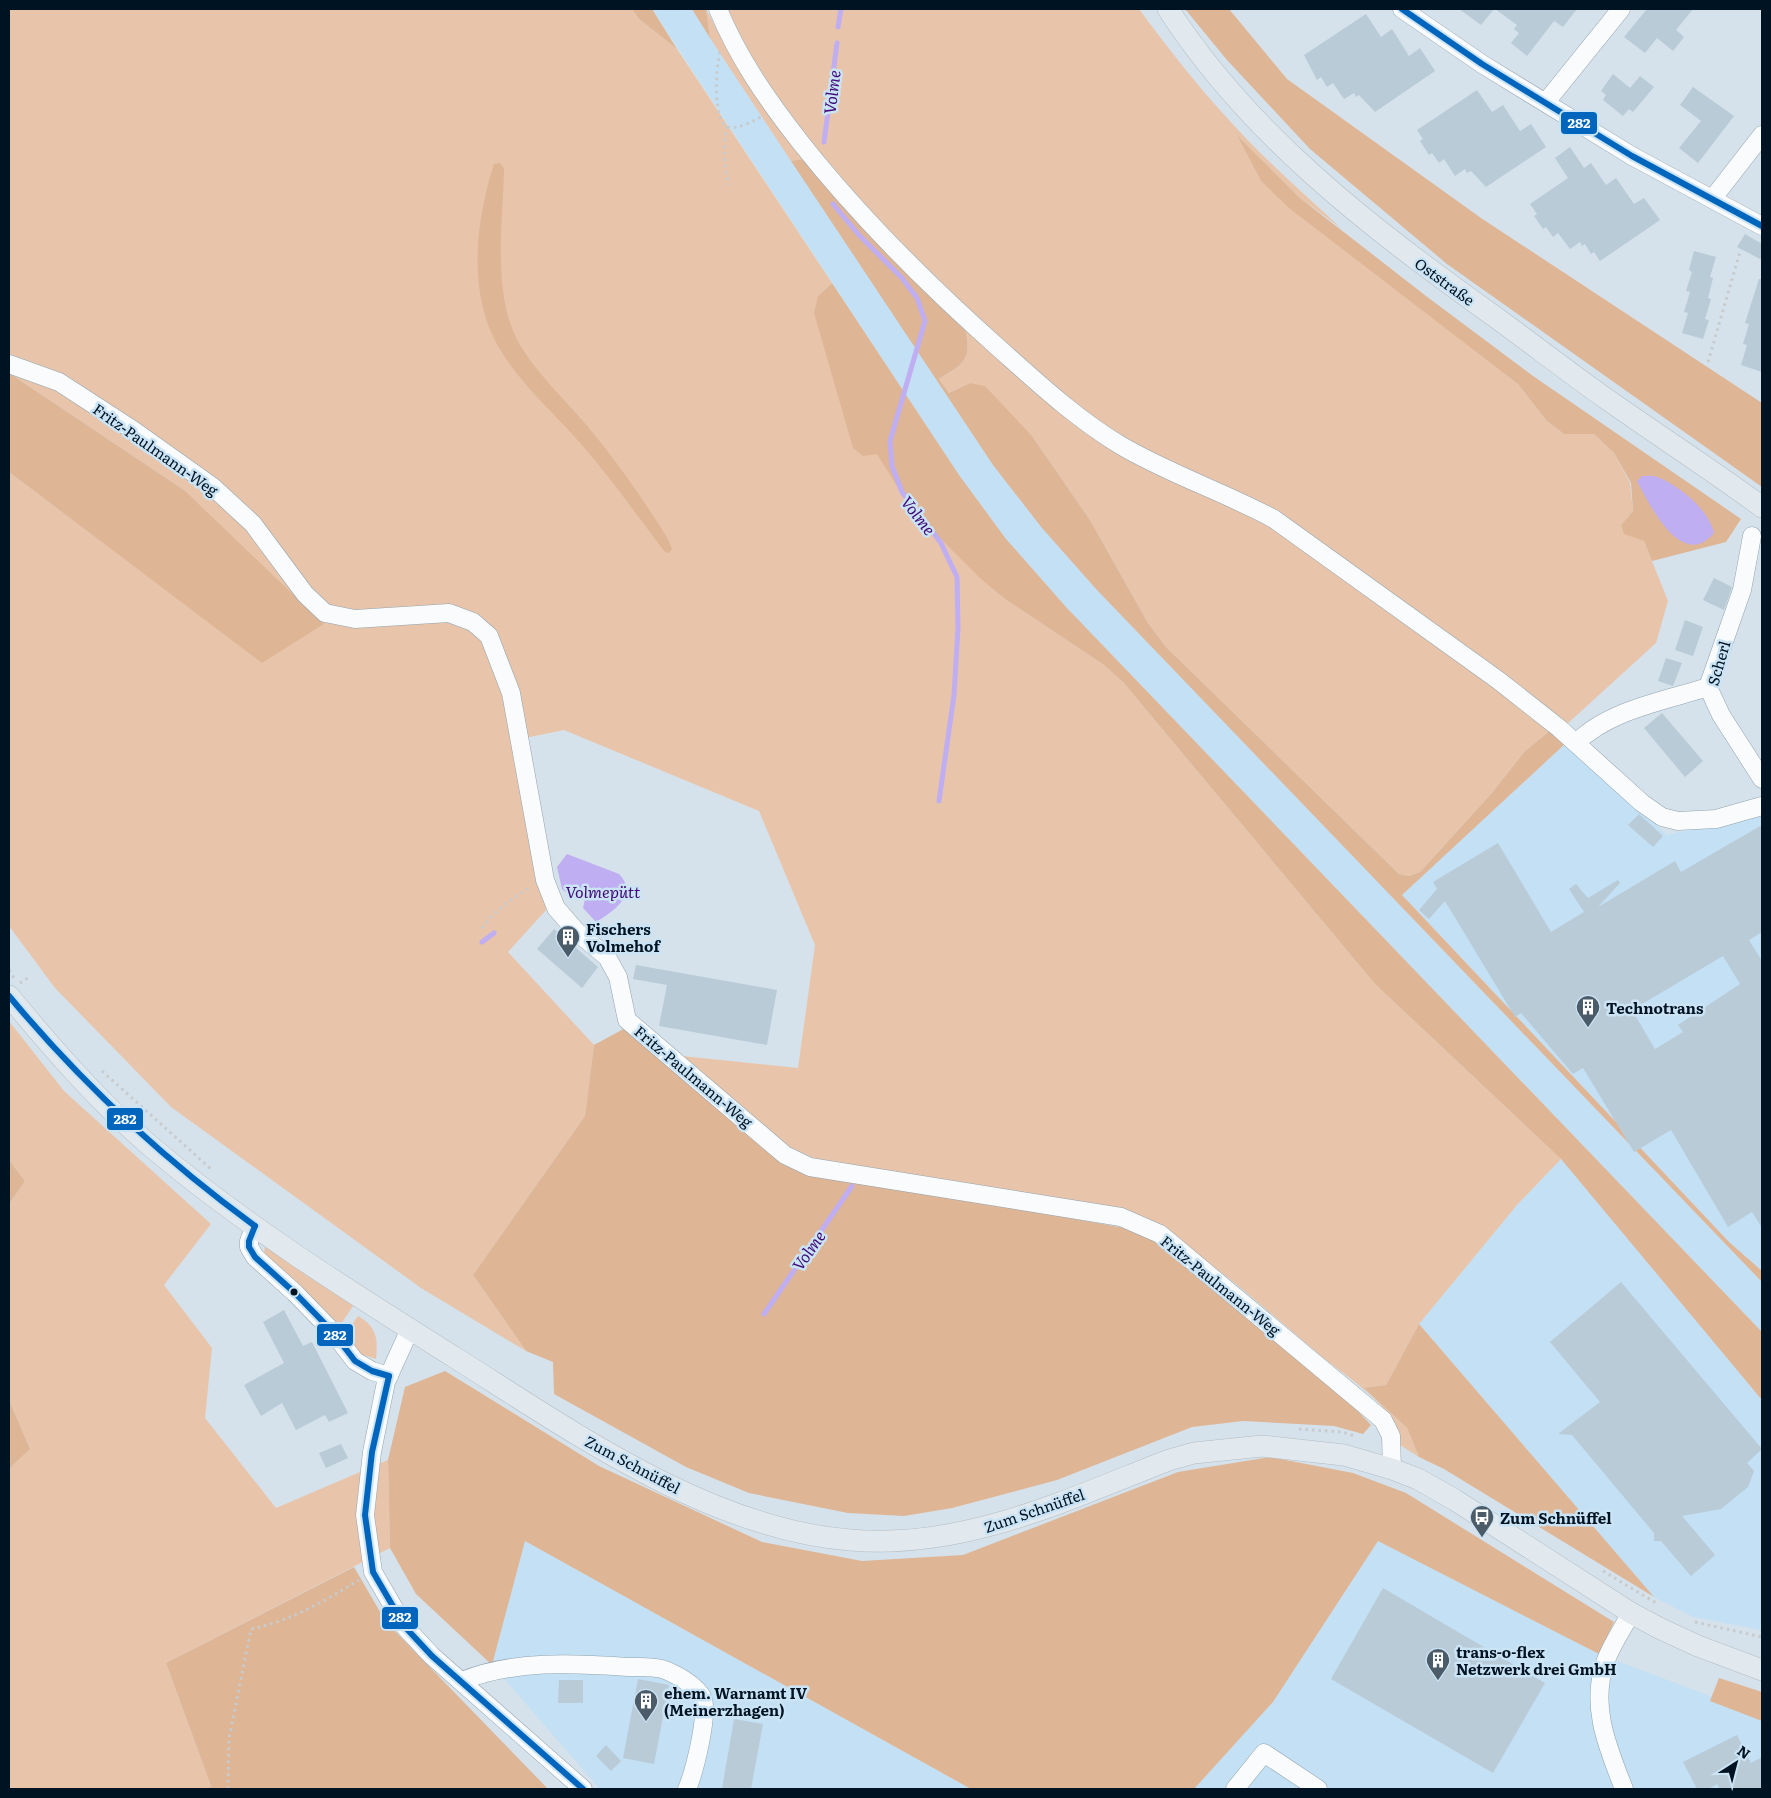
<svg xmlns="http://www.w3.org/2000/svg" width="1771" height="1798" font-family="Literata,serif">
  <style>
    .built { fill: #c3e0f4 }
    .green { fill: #e8c5aa }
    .forest { fill: #deb595 }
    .water { fill: #bfaef1 }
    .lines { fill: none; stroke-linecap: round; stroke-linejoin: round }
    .stream { stroke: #bfaef1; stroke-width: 5 }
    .building { fill: #b9cbd7; fill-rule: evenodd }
    .minor-casing { stroke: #91a3ae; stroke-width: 19 }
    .major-casing { stroke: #b3bcc3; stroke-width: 22 }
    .path { stroke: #c7cbce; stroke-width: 3; stroke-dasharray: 2.5 4; stroke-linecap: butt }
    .minor { stroke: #f9fbfc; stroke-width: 18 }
    .major { stroke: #e1e9ee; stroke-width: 21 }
    .bus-1-casing { stroke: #cbe4f5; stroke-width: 10 }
    .bus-1 { stroke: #0065bd; stroke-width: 6 }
    .bus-dot { fill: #001322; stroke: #cbe4f5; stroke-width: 2 }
    .labels { text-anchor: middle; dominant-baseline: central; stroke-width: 5; stroke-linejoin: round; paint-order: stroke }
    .street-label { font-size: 15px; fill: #001322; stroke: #cbe4f5 }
    .poi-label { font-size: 15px; font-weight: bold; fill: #001322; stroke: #cbe4f5; text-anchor: start }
    .water-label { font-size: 16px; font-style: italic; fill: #3f0a77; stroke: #cbe4f5 }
    .line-badge { stroke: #cbe4f5; stroke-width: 2 }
    .badge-label { font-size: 14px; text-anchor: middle; font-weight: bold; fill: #fff }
  </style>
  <rect width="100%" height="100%" fill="#d5e2eb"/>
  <!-- built -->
  <g class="built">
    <path d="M652 9H692L993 465 1042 528 1096 589 1762 1282V1332L1066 607 1006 539 959 475Z"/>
    <path d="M1566 743 1667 835 1762 812V1271L1729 1242 1402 895Z"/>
    <path d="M1561 1159 1762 1400V1630L1693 1617 1654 1597 1419 1324 1517 1205Z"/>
    <path d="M525 1541 971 1789H600L492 1665Z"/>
    <path d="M1378 1541 1599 1654 1762 1716V1789H1194L1273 1702Z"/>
  </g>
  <!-- green -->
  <g class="green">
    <path d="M11 9H632L639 19 677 49 832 283 818 296 877 453 911 509 1005 599 1104 665 1123 682 1375 984 1561 1159 1517 1205 1419 1324 1386 1385 1364 1388 1407 1428 1419 1457 1400 1445C1399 1437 1399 1430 1395 1423 1380 1398 1345 1375 1322 1357 1268 1312 1216 1262 1154 1227L817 1159 755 1132 663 1054 798 1068 815 945 759 811 564 730 525 738 556 899 508 952 594 1045 585 1116 473 1275 526 1351 421 1288 171 1107 55 988 9 926V472L262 662 184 490 9 373V14Z"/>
    <path d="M706 9 735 63 804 159 791 161 710 38Z"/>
    <path d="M727 9H1139C1167 47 1196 84 1228 119 1263 158 1303 193 1341 228L1300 198 1238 136 1261 181 1518 384 1547 421 1564 434H1594L1614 453 1630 483 1633 511 1621 525 1644 541 1668 601 1656 643 1566 725 1281 515 1150 454 1105 428 1064 396 974 316 877 225 815 152 770 87 743 45Z"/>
    <path d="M965 328 1062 413 1277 531 1492 685 1551 730 1525 751 1491 794 1420 872 1409 876 1399 874 1166 647 1148 623 1090 520 1032 436 970 383 949 393 939 379C965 363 972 359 965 328Z"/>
    <path d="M9 1021 64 1091 211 1224 164 1285 212 1348 205 1418 276 1508 388 1460 390 1548 166 1663 211 1786 206 1789H9V1469L30 1449 9 1400V1204L25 1181 9 1160Z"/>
    <path d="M267 1245 353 1306 339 1327 323 1308 265 1255 264 1250Z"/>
    <path d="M358 1316C377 1327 378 1339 376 1359L360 1354 345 1335Z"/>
  </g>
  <!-- forest -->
  <g class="forest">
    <path d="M632 9H652L677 49 639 19Z"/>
    <path d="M692 9H706L710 38Z"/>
    <path d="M1185 9H1229L1287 79 1481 218 1762 403V487L1447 264 1310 149 1227 60Z"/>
    <path d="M1237 135 1300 198 1426 296 1533 376 1741 519 1726 542 1652 561 1644 541 1624 534 1621 525 1633 511 1631 483 1614 453 1594 434H1564L1547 421 1518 384 1289 208 1261 181Z"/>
    <path d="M804 159 847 211 965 328C972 359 965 363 939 379L949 393 970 383 985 386 1032 436 1090 520 1148 623 1166 647 1399 874 1409 876 1420 872 1491 794 1525 751 1551 730 1566 743 1402 895 1729 1242 1762 1271V1282L1096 589 1042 528 993 465 791 161Z"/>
    <path d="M500 163 504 169C503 219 493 288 515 335 527 363 563 398 584 422 615 459 642 497 668 539L672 549 669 553 665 552C637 516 611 478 581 444 553 412 519 383 498 346 467 293 476 219 494 164Z"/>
    <path d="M832 283 959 475 1006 539 1066 607 1762 1332V1400L1561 1159 1375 984 1123 682 1104 665 1005 599 981 579 911 509 877 454 863 456 853 448 814 313 818 296Z"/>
    <path d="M9 373 184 490 324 624 262 663 9 472Z"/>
    <path d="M629 1026 755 1132 868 1182 1125 1228 1164 1244 1347 1400 1371 1425 1363 1434 1334 1426 1243 1421 1192 1427 1057 1480 952 1508 904 1516 848 1513 749 1493 686 1467 554 1394 553 1362 526 1351 473 1275 585 1116 594 1045Z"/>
    <path d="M9 1160 25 1181 9 1204Z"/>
    <path d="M1419 1324 1654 1597 1444 1469 1419 1457 1407 1428 1364 1388 1386 1385Z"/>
    <path d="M445 1371 599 1466 762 1542 862 1561 963 1555 1178 1472 1270 1457 1353 1473 1406 1493 1614 1622 1599 1654 1378 1541 1273 1702 1194 1789H971L525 1541 492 1665 416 1594 390 1548 388 1460 405 1387Z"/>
    <path d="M9 1400 30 1449 9 1469Z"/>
    <path d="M354 1567 386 1622 548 1789H206L211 1786 166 1663Z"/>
    <path d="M1719 1678 1762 1692V1721L1710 1701Z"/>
  </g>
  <!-- water -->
  <g class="water">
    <path d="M1642 476C1647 476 1653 475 1657 477 1679 485 1709 510 1714 533 1682 571 1650 506 1637 481Z"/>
    <path d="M567 854 619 874C639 894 613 912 596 922L583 908 585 899 579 895 570 896 562 889 557 867Z"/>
  </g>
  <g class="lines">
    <!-- stream -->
    <g class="stream">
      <path d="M838 27 841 9"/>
      <path d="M824 142 837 43"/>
      <path d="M833 204 859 235 902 278 917 298 925 321 890 441 892 466 902 492 941 543 957 577 958 628 954 695 939 801"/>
      <path d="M482 942 494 933"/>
      <path d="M764 1314 852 1186"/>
    </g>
  </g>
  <!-- building -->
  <g class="building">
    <path d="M1459 9H1494L1481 25Z"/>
    <path d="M1495 9H1577L1563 27 1554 21 1527 56 1511 43 1519 33 1514 29 1517 25Z"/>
    <path d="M1647 9H1693L1676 30 1684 37 1673 51 1657 38 1645 53 1624 37Z"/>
    <path d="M1366 14 1381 37 1392 29 1409 56 1420 48 1435 71 1375 112 1359 95 1356 97 1354 93 1344 99 1333 83 1327 87 1321 77 1317 80 1304 55Z"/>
    <path d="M1613 74 1630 88 1640 76 1654 87 1633 112 1629 109 1623 116 1603 100 1606 95 1601 91Z"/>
    <path d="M1693 87 1734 116 1698 163 1679 148 1701 121 1680 105Z"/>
    <path d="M1477 90 1492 112 1503 105 1520 131 1531 124 1546 147 1486 187 1471 171 1467 173 1465 169 1455 176 1444 159 1439 163 1432 153 1429 155 1420 141 1423 139 1417 130Z"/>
    <path d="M1570 147 1584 168 1591 163 1606 185 1616 178 1634 204 1644 198 1660 220 1600 261 1594 252 1591 254 1585 244 1582 246 1580 242 1570 249 1558 233 1553 237 1546 227 1543 229 1534 216 1537 214 1530 204 1568 178 1555 158Z"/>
    <path d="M1745 234 1762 244V260L1737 247Z"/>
    <path d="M1694 251 1716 257 1710 277 1713 278 1708 298 1711 299 1705 319 1709 320 1703 339 1682 333 1688 313 1684 312 1690 292 1686 291 1692 272 1689 270Z"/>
    <path d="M1759 279H1762V372L1741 365 1747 345 1743 344 1749 324 1745 323Z"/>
    <path d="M1714 578 1732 587 1724 610 1703 600Z"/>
    <path d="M1685 620 1703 627 1693 656 1675 650Z"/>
    <path d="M1666 658 1682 663 1673 686 1658 681Z"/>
    <path d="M1662 713 1703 761 1685 777 1644 728Z"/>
    <path d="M1639 814 1663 836 1653 847 1628 825Z"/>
    <path d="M1762 825V932L1749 940 1762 961V1228L1752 1212 1728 1227 1671 1130 1634 1152 1583 1068 1573 1074 1521 1013 1515 1017 1445 901 1429 919 1419 910 1437 889 1433 882 1498 843 1551 932 1584 912 1569 889 1576 884 1588 898 1618 880 1620 883 1598 907 1675 861 1681 872ZM1723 956 1740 984 1678 1025 1683 1032 1655 1049 1632 1010Z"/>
    <path d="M554 929 598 967 582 988 537 949Z"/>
    <path d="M636 965 777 990 767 1045 659 1026 667 985 633 979Z"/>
    <path d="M1621 1282 1762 1449 1747 1463 1754 1471 1748 1487 1721 1509 1682 1516 1715 1555 1691 1576 1661 1541H1654V1533L1572 1435 1558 1434 1600 1402 1550 1342Z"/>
    <path d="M284 1310 303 1346 312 1342 348 1413 329 1422 325 1415 296 1430 282 1403 261 1416 244 1385 284 1363 263 1322Z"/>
    <path d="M341 1444 348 1458 326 1468 319 1453Z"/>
    <path d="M1383 1588 1545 1683 1493 1773 1331 1679Z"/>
    <path d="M638 1679 669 1685 654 1764 623 1758Z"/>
    <path d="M559 1680H583V1703H558Z"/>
    <path d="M734 1719 763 1724 751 1789H722Z"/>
    <path d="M1737 1735 1751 1763 1762 1757V1789H1720L1717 1784 1708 1789H1697L1683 1762Z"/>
    <path d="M606 1745 621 1761 611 1771 596 1756Z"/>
  </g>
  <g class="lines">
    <!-- minor casing -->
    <g class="minor-casing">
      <g id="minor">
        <path d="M718 9C738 58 768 101 801 143 861 219 930 287 1002 351 1040 385 1077 419 1120 445 1169 474 1224 492 1274 519L1498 680 1559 728 1642 803 1662 817 1678 821 1716 819 1762 806"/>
        <path d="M1402 9 1482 64 1632 156 1762 226"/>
        <path d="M1546 102 1621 9"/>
        <path d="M1713 198 1762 135"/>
        <path d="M9 364 59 382 133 430 213 487 253 524 305 594 325 613 355 619 449 613 473 622 489 636 511 693 545 880 556 908 576 931 607 957 618 977 627 1020 785 1155 810 1167 1121 1217 1160 1234 1383 1420 1391 1436 1392 1469"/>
        <path d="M1752 536 1742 590 1708 687 1721 715 1762 779"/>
        <path d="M1576 743C1609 710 1664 701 1708 687"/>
        <path d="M255 1226 249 1241V1247L255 1257 295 1293 332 1331 355 1361 372 1371 389 1376"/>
        <path d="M410 1329 386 1382 372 1452 365 1515 373 1572 405 1627 432 1656 583 1789"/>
        <path d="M462 1681C513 1660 573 1663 628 1667 638 1667 652 1666 662 1669 674 1673 696 1685 702 1697 710 1711 694 1773 687 1789"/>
        <path d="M1235 1789 1264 1753 1318 1789"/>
        <path d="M1624 1789C1608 1748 1589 1705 1606 1660 1612 1644 1623 1628 1631 1613"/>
      </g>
    </g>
    <!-- major casing -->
    <g class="major-casing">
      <g id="major">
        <path d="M1168 9C1250 136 1370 227 1491 314 1530 342 1568 372 1608 400 1659 436 1712 470 1762 507"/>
        <path d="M9 996C52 1048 96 1099 148 1144 242 1224 349 1291 454 1357 570 1430 709 1529 850 1540 963 1550 1066 1500 1169 1460L1194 1453 1262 1446 1344 1455 1392 1469 1418 1479 1455 1500 1631 1613 1661 1629 1698 1646 1762 1670"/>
      </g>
    </g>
    <!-- path -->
    <g class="path">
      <path d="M720 52C716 67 712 120 728 127 736 130 754 121 761 117"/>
      <path d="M727 126C723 148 724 164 729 185"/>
      <path d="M1708 362 1740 252"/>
      <path d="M482 928C495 911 513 897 531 887"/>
      <path d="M9 970 14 978"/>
      <path d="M20 983 28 978"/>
      <path d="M102 1071 211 1169"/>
      <path d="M1299 1429 1342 1432 1355 1436"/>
      <path d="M1603 1571 1656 1603"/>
      <path d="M1695 1622 1762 1637"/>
      <path d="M228 1789 229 1739 251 1629C291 1621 324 1601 359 1580"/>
    </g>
    <!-- minor -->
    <use href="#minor" class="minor"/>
    <!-- major -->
    <use href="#major" class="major"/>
    <!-- bus-1 casing -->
    <g class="bus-1-casing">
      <g id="bus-1">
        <path d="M1402 9 1482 64 1632 156 1762 226"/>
        <path d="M9 996C83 1085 162 1158 255 1226"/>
        <path d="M255 1226 249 1241V1247L255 1257 295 1293 332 1331 355 1361 372 1371 389 1376"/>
        <path d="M389 1376 372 1452 365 1515 373 1572 405 1627 432 1656 583 1789"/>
      </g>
    </g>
    <!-- bus-1 -->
    <use href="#bus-1" class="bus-1"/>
  </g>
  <!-- icons -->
  <defs>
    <g id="building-pin" transform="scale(1.25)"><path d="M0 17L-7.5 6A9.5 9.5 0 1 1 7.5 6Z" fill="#4b5b68" stroke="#cbe4f5"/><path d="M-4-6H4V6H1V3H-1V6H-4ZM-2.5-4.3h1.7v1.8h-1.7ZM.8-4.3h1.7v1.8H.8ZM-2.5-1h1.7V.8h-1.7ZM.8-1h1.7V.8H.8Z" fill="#fff"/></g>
    <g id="bus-pin" transform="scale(1.25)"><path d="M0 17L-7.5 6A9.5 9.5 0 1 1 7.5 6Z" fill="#4b5b68" stroke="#cbe4f5"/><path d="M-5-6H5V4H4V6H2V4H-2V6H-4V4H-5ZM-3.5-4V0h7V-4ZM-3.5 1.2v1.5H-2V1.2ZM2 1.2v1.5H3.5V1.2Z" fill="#fff"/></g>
  </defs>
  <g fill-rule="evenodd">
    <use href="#building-pin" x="568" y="937"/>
    <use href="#building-pin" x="1588" y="1007"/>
    <use href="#bus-pin" x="1482" y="1517"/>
    <use href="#building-pin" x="1438" y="1660"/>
    <use href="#building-pin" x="646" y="1701"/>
  </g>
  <!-- markers -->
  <circle class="bus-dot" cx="294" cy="1292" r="4.5"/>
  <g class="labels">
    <!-- street labels -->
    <g class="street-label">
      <text transform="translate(1445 281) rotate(36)">Oststraße</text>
      <text transform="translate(156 449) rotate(35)">Fritz-Paulmann-Weg</text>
      <text transform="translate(1718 663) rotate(-74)">Scherl</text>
      <text transform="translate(694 1076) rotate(40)">Fritz-Paulmann-Weg</text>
      <text transform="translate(1221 1285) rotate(39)">Fritz-Paulmann-Weg</text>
      <text transform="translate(633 1464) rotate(28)">Zum Schnüffel</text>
      <text transform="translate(1034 1510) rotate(-19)">Zum Schnüffel</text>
    </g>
    <!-- poi labels -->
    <g class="poi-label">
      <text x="586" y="928">Fischers<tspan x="586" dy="17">Volmehof</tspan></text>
      <text x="1606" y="1007">Technotrans</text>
      <text x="1500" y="1517">Zum Schnüffel</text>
      <text x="1456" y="1651">trans-o-flex<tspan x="1456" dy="17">Netzwerk drei GmbH</tspan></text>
      <text x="664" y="1692">ehem. Warnamt IV<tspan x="664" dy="17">(Meinerzhagen)</tspan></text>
    </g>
    <!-- water labels -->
    <g class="water-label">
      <text transform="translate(831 92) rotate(-83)">Volme</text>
      <text transform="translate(919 515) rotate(52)">Volme</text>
      <text x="603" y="891">Volmepütt</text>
      <text transform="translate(808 1250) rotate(-55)">Volme</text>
    </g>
  </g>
  <g class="line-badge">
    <rect x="1560" y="111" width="38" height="24" rx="5" fill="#0065bd"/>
    <rect x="106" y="1107" width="38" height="24" rx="5" fill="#0065bd"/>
    <rect x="316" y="1323" width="38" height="24" rx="5" fill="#0065bd"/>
    <rect x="381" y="1606" width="38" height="24" rx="5" fill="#0065bd"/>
  </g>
  <g class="badge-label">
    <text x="1579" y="128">282</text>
    <text x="125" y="1124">282</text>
    <text x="335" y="1340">282</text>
    <text x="400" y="1622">282</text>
  </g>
  <!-- border -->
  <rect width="1771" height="1798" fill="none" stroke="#001322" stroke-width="20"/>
  <!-- north arrow -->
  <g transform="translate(1736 1763) rotate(36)" stroke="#cbe4f5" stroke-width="4" paint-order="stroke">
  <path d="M0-4L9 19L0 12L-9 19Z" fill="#001322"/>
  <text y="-8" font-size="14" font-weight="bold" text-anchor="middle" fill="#001322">N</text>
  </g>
</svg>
